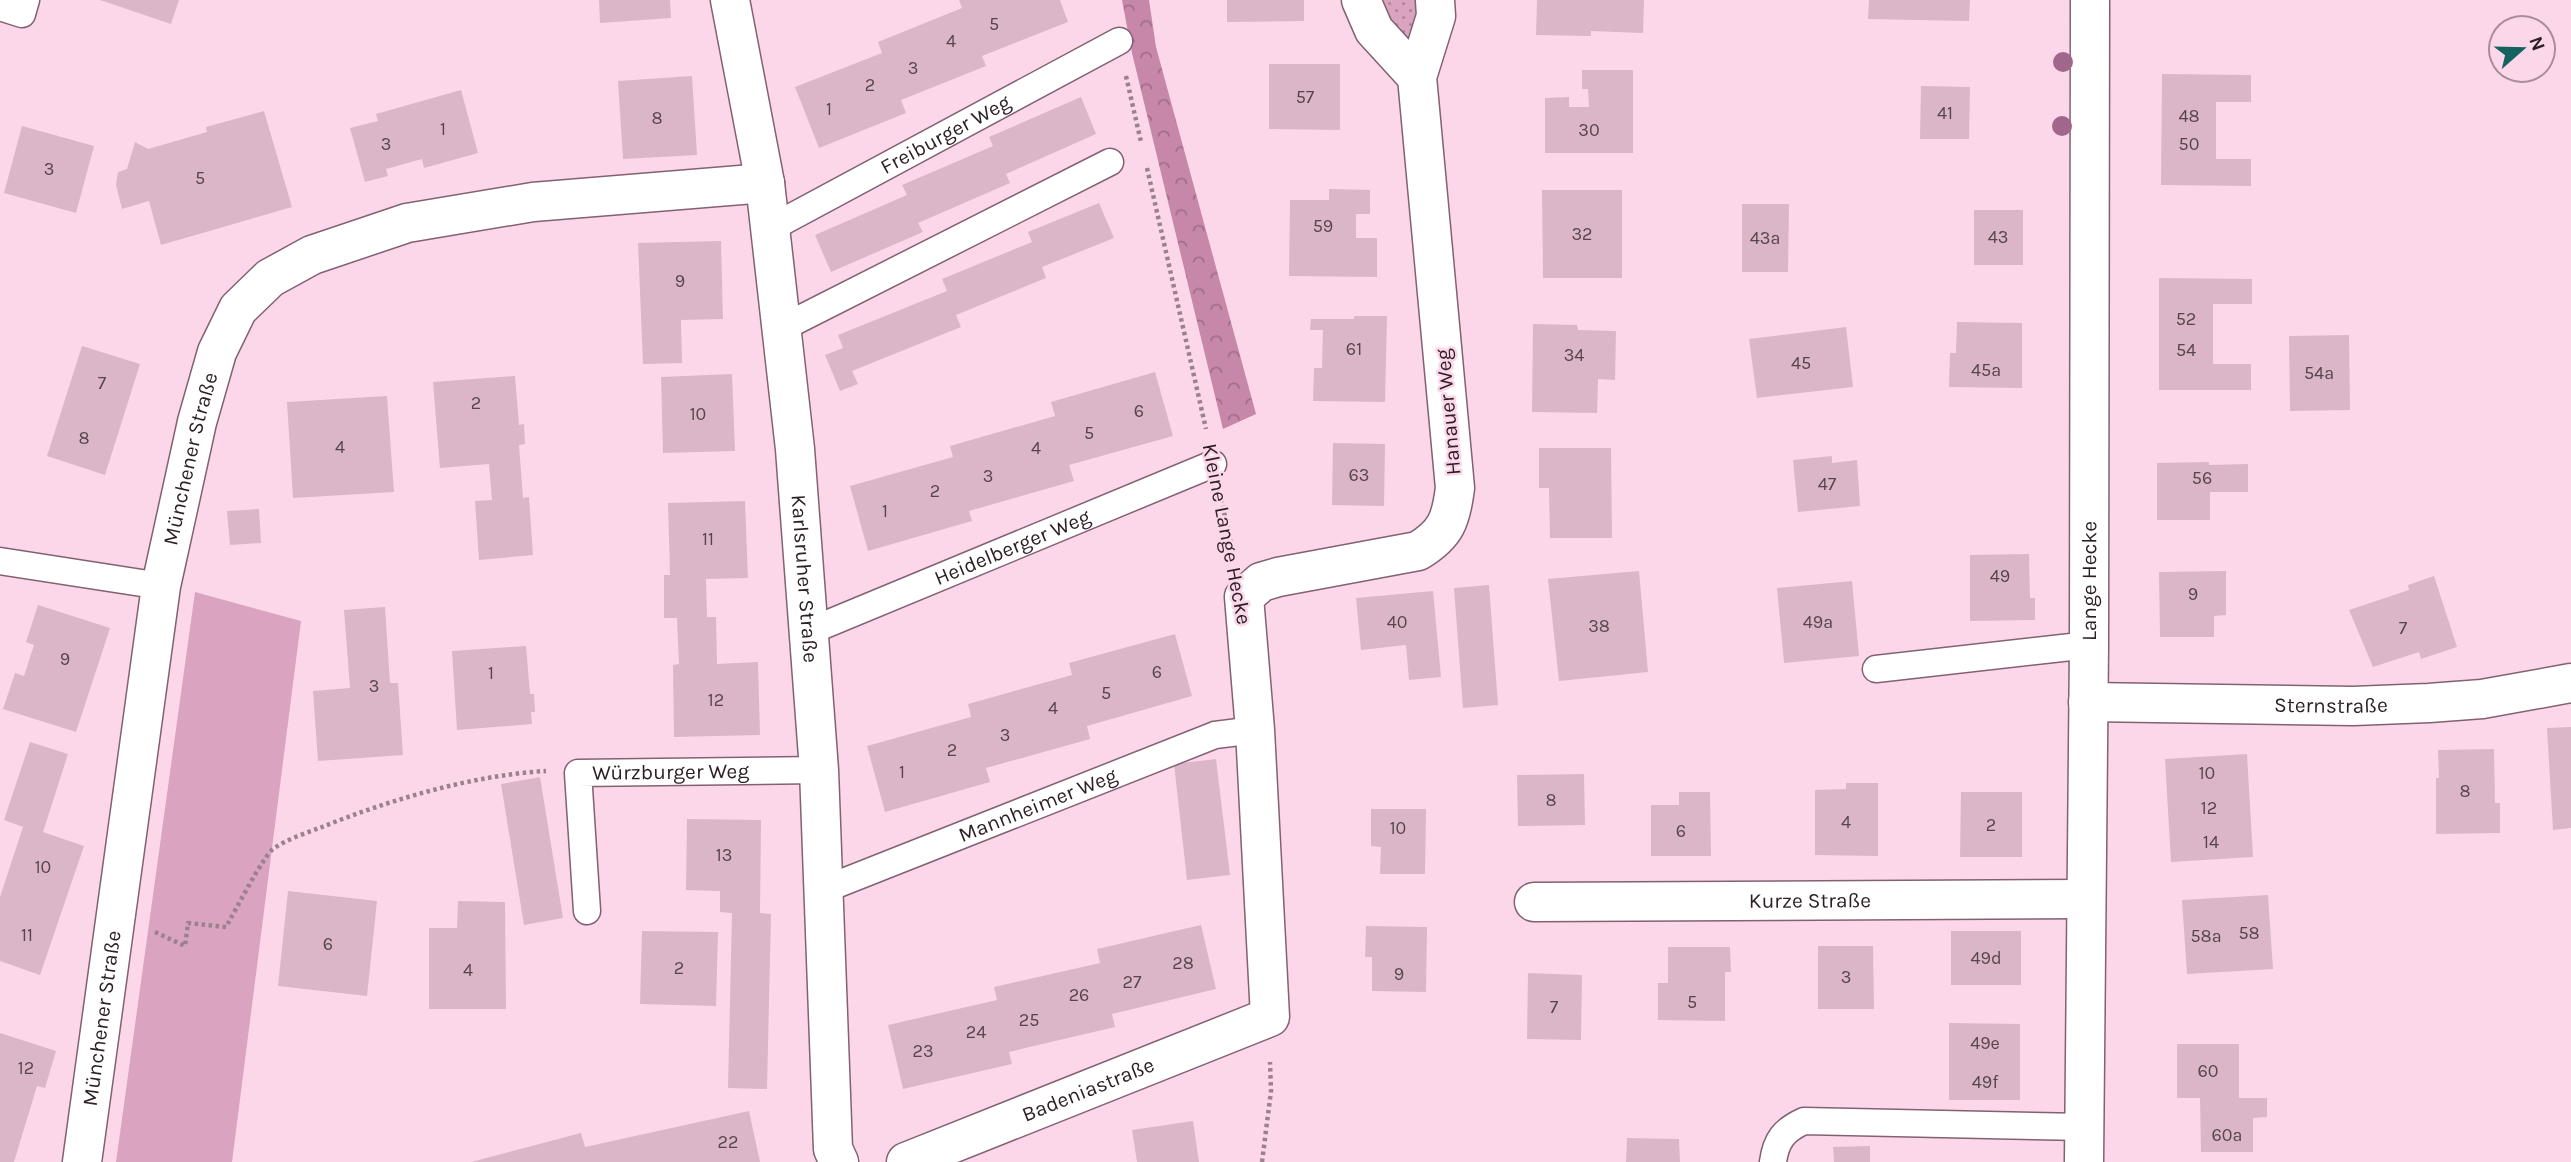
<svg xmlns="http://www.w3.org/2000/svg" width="2571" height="1162" font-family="Karla,sans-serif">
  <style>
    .grass { fill: url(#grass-dots) }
    .forest { fill: url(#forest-crowns) }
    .park { fill: #daa4c1 }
    .building { fill: #dbb6c9 }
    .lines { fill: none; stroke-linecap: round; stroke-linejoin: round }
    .lane-casing { stroke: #826173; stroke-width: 29 }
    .street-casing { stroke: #826173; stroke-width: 41 }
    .path { stroke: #9b818e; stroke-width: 4.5; stroke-dasharray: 3.5 3.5; stroke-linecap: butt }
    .lane { stroke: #fff; stroke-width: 26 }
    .street { stroke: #fff; stroke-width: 38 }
    .tree { fill: #a1668b }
    .labels { text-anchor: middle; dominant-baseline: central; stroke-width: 5; stroke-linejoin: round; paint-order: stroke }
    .number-label { font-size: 18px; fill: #58444e }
    .street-label { font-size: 21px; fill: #2c1e25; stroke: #fcd7ea }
  </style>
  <defs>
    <pattern id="grass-dots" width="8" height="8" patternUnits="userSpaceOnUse" patternTransform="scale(1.75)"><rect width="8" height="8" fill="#daa4c1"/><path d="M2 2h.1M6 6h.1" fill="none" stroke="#b1859d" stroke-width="1.8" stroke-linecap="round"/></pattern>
    <pattern id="forest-crowns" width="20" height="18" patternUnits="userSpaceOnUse" patternTransform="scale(1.75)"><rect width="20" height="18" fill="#c687a9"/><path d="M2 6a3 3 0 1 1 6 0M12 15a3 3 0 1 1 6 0" fill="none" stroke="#a16e89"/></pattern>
  </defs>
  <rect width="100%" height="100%" fill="#fcd7ea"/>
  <!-- grass -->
  <path class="grass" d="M1374 0H1417L1418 39 1409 49Z"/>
  <!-- forest -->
  <path class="forest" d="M1122 0H1149L1156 47 1256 414 1223 429 1132 53Z"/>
  <!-- park -->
  <path class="park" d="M195 592 301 621 232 1162H116Z"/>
  <!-- building -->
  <g class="building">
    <path d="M100 0H179L171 24Z"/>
    <path d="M599 0H670L671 18 600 23Z"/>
    <path d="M959 0H1060L1068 22 982 56 986 66 901 100 906 113 819 148 795 87 882 53 878 42 962 8Z"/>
    <path d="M1227 0H1304V21L1227 22Z"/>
    <path d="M1537 0H1644L1643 33 1591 31V36L1536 35Z"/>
    <path d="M1869 0H1970L1969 21 1868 19Z"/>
    <path d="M1269 64H1340V130L1269 129Z"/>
    <path d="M1582 70H1633V153H1545V98L1569 97V107H1589L1588 89H1582Z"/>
    <path d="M2162 74 2251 75V102H2216V159H2251V186L2161 185Z"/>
    <path d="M692 76 697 155 623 159 618 81Z"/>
    <path d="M1921 86 1970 87 1969 139H1920Z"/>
    <path d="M461 90 478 153 424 168 422 159 386 169 388 176 365 182 350 128 378 121 376 114Z"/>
    <path d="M1081 97 1096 134 1006 174 1010 183 918 223 923 232 831 272 815 235 907 195 902 185 993 146 989 137Z"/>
    <path d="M264 111 292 207 161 245 149 201 122 209 116 185 118 172 127 169 135 142 148 149 207 132 206 127Z"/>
    <path d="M22 126 94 146 76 213 4 193Z"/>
    <path d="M1329 189 1370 190V214H1356V238H1377V277L1289 276 1290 200H1329Z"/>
    <path d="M1542 190H1622V278H1543Z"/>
    <path d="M1099 203 1114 238 1042 267 1046 278 956 315 961 327 852 371 858 384 840 391 825 355 843 348 838 335 947 291 942 279 1032 242 1028 232Z"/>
    <path d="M1742 204H1789L1788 272H1742Z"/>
    <rect x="1974" y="210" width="49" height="55"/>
    <path d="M721 241 723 319 681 320 682 363 643 364 638 243Z"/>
    <path d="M2159 278 2252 279V304H2213V364H2251V390H2159Z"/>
    <path d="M1354 316H1387L1385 402 1313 401 1314 368H1322L1323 330H1310L1311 319H1354Z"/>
    <path d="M1957 322 2022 323V388L1949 387 1950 353H1956Z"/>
    <path d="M1533 324 1577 325 1578 330 1616 331 1615 380 1598 379 1597 413 1532 412Z"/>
    <path d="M1846 327 1853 387 1757 398 1749 339Z"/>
    <path d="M2349 335 2350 410 2290 411 2289 336Z"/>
    <path d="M82 346 140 364 105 475 47 456Z"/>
    <path d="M1155 372 1173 436 1069 465 1074 481 969 511 972 521 868 551 850 486 953 457 950 446 1055 416 1051 402Z"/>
    <path d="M732 374 735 451 663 453 661 377Z"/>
    <path d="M515 376 519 425 524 424 525 444 519 445 523 498 529 497 533 555 479 560 475 501 492 500 489 464 440 468 433 382Z"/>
    <path d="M387 396 394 492 293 498 287 402Z"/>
    <path d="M1333 443 1385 444 1384 506 1332 505Z"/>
    <path d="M1539 448H1611L1612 538H1550L1549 488H1539Z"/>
    <path d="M1832 456V463L1857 460 1860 506 1798 512 1793 460Z"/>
    <path d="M2209 462V465L2248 464V492H2210V520H2157V463Z"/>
    <path d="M745 501 748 578 706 579 707 617H716L717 664 758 662 760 735 674 737 673 665 679 664 677 618H664V575H670L668 503Z"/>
    <path d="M259 509 261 543 230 545 227 511Z"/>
    <path d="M2029 554 2030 598H2035V620L1970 621V555Z"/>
    <path d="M1639 571 1648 672 1559 681 1548 579Z"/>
    <path d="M2226 571V615L2214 616V637H2160L2159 572Z"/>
    <path d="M2434 576 2457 647 2421 659 2419 652 2373 667 2349 610 2409 590 2408 585Z"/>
    <path d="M1852 581 1859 656 1784 663 1777 588Z"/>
    <path d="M1489 585 1498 705 1463 708 1454 588Z"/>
    <path d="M1433 591 1441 677 1409 680 1406 645 1361 650 1356 598Z"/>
    <path d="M38 605 110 628 76 732 3 709 15 673 24 676 34 645 26 642Z"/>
    <path d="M385 607 390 683H398L403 755 318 761 313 691 350 688 344 610Z"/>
    <path d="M1175 634 1192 696 1087 726 1090 739 986 768 990 782 885 812 867 746 971 717 968 704 1072 675 1069 663Z"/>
    <path d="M526 646 530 694H534L535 712H531L532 724 457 730 452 651Z"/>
    <path d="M2571 727V828L2553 830 2547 728Z"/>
    <path d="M30 742 68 754 43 832 84 846 40 975 0 961V897L23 827 4 820Z"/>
    <path d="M2494 749 2495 803H2500V833L2436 834V778H2439L2438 750Z"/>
    <path d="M2247 754 2253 857 2171 862 2165 759Z"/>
    <path d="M1216 759 1230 875 1187 880 1174 764Z"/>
    <path d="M1584 774 1585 825 1518 826 1517 775Z"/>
    <path d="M540 777 563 918 524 925 501 784Z"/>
    <path d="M1846 783H1878V856L1815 855V790L1846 789Z"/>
    <path d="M1679 792H1710L1711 856H1651V805H1679Z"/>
    <path d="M1961 792H2022V857H1960Z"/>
    <path d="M1371 809H1426L1425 874H1380L1381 847 1371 846Z"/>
    <path d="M687 819 761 820 760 913 771 914 767 1089 728 1088 732 913 720 912V891L686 890Z"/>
    <path d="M288 891 377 901 367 996 278 986Z"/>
    <path d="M2268 895 2273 969 2187 974 2182 900Z"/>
    <path d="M458 901 505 902 506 1009H429V928H457Z"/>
    <path d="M1201 925 1216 989 1112 1014 1115 1027 1009 1052 1012 1064 903 1089 888 1025 997 1000 994 987 1100 963 1097 949Z"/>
    <path d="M1366 926 1427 927 1426 992 1372 991V957H1365Z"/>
    <path d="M642 931 718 932 716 1006 640 1004Z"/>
    <rect x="1951" y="931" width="70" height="54"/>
    <path d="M1818 946H1873L1874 1009H1818Z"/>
    <path d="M1668 947H1730L1731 972H1725V1021L1658 1020V983H1668Z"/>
    <path d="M1528 973 1582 975 1581 1040 1527 1039Z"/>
    <path d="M1949 1023 2020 1024V1100H1949Z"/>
    <path d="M0 1033 56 1051 45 1088 37 1086 14 1162H0Z"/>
    <path d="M2177 1044H2239V1098H2267V1117L2253 1118V1152H2201L2200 1098H2177Z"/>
    <path d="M749 1111 760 1162H471L581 1133 585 1147Z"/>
    <path d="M1193 1121 1199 1162H1137L1132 1130Z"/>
    <path d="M1627 1138 1679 1139 1680 1162H1626Z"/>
    <path d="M1870 1146V1162H1834L1833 1147Z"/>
  </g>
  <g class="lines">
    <!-- lane casing -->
    <g class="lane-casing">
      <g id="lane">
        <path d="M0 7 22 14 26 0"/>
        <path id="s1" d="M771 228 1119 41"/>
        <path d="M780 329 1110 162"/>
        <path d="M0 561 161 586"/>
        <path id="s2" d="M810 631 1213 464"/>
        <path d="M1876 669 2089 645"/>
        <path id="s3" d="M823 890 1215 735 1255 730"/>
        <path id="s4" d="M587 911 578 773 819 770"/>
        <path d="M1773 1162C1776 1140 1784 1130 1804 1121L2084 1127"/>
      </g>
    </g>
    <!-- street casing -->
    <g class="street-casing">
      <g id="street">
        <path id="s5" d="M730 0 765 183 795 449 819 770 833 1149 839 1162"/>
        <path d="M1361 0 1374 30 1417 77"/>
        <path id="s6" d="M2088 702 2353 706 2429 703 2482 699 2571 683"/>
        <path id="s7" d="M1534 902 2086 899"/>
        <path id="s8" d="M82 1162 161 586 197 422 217 352 238 309 270 278 312 255 407 223 533 202 765 183"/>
        <path id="s9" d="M906 1162 1270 1017 1255 730 1244 597 1261 582 1278 577 1418 551C1446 534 1451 520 1455 488L1417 77 1436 16 1435 0"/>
        <path id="s10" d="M2084 1162 2089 645 2090 0"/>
      </g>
    </g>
    <!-- path -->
    <g class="path">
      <path d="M1126 76 1141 142"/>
      <path d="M1147 168 1206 429"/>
      <path d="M1221 499 1233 552"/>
      <path d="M155 932 185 946 188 923 226 927C234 913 264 855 273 849 287 839 306 833 322 827 389 800 473 775 546 771"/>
      <path d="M1262 1162 1271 1091 1270 1062"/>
    </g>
    <!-- lane -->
    <use href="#lane" class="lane"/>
    <!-- street -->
    <use href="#street" class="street"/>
  </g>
  <!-- trees -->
  <g class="tree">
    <circle cx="2063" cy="62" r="10"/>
    <circle cx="2062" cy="126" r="10"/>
  </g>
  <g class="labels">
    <!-- number labels -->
    <g class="number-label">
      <text x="994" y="24">5</text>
      <text x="951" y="41">4</text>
      <text x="913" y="68">3</text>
      <text x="870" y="85">2</text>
      <text x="1305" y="97">57</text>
      <text x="829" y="109">1</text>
      <text x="1945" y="113">41</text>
      <text x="2189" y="116">48</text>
      <text x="657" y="118">8</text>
      <text x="443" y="129">1</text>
      <text x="1589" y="130">30</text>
      <text x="386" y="144">3</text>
      <text x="2189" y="144">50</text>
      <text x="49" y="169">3</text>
      <text x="200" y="178">5</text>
      <text x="1323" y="226">59</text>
      <text x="1582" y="234">32</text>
      <text x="1998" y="237">43</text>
      <text x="1765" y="238">43a</text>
      <text x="680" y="281">9</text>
      <text x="2186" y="319">52</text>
      <text x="1354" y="349">61</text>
      <text x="2186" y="350">54</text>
      <text x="1574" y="355">34</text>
      <text x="1801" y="363">45</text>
      <text x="1986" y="370">45a</text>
      <text x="2319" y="373">54a</text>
      <text x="102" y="383">7</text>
      <text x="476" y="403">2</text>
      <text x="1139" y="411">6</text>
      <text x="698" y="414">10</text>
      <text x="1089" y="433">5</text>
      <text x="84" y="438">8</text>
      <text x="340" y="447">4</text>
      <text x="1036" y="448">4</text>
      <text x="1359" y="475">63</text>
      <text x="988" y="476">3</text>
      <text x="2202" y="478">56</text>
      <text x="1827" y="484">47</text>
      <text x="935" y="491">2</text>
      <text x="885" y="511">1</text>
      <text x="708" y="539">11</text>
      <text x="2000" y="576">49</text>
      <text x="2193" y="594">9</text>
      <text x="1397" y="622">40</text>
      <text x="1818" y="622">49a</text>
      <text x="1599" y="626">38</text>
      <text x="2403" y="628">7</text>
      <text x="65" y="659">9</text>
      <text x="1157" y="672">6</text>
      <text x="491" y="673">1</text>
      <text x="374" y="686">3</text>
      <text x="1106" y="693">5</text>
      <text x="716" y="700">12</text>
      <text x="1053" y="708">4</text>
      <text x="1005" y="735">3</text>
      <text x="952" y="750">2</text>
      <text x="902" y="772">1</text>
      <text x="2207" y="773">10</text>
      <text x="2465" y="791">8</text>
      <text x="1551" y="800">8</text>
      <text x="2209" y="808">12</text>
      <text x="1846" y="822">4</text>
      <text x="1991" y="825">2</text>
      <text x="1398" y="828">10</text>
      <text x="1681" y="831">6</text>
      <text x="2211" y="842">14</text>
      <text x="724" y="855">13</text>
      <text x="43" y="867">10</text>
      <text x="2249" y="933">58</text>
      <text x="27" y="935">11</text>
      <text x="2206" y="936">58a</text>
      <text x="328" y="944">6</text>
      <text x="1986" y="958">49d</text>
      <text x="1183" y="963">28</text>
      <text x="679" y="968">2</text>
      <text x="468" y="970">4</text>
      <text x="1399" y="974">9</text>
      <text x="1846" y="977">3</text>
      <text x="1132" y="982">27</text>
      <text x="1079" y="995">26</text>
      <text x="1692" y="1002">5</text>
      <text x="1554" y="1007">7</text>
      <text x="1029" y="1020">25</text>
      <text x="976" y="1032">24</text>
      <text x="1985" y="1043">49e</text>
      <text x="923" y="1051">23</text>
      <text x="26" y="1068">12</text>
      <text x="2208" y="1071">60</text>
      <text x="1985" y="1082">49f</text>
      <text x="2227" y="1135">60a</text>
      <text x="728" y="1142">22</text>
    </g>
    <!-- street labels -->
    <g class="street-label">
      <text stroke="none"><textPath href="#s1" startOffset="198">Freiburger Weg</textPath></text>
      <text transform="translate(1448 412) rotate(-95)">Hanauer Weg</text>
      <text stroke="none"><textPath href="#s8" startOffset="712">Münchener Straße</textPath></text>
      <text transform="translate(1227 534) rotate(79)">Kleine Lange Hecke</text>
      <text stroke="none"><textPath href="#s2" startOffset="219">Heidelberger Weg</textPath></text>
      <text stroke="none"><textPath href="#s5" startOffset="584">Karlsruher Straße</textPath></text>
      <text stroke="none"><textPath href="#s10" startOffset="581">Lange Hecke</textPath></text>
      <text stroke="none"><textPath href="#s6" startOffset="243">Sternstraße</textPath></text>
      <text stroke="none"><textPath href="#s4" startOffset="231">Würzburger Weg</textPath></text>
      <text stroke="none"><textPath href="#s3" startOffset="231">Mannheimer Weg</textPath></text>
      <text stroke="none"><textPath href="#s7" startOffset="276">Kurze Straße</textPath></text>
      <text stroke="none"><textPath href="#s8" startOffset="145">Münchener Straße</textPath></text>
      <text stroke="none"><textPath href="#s9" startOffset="196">Badeniastraße</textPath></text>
    </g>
  </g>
  <!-- north arrow -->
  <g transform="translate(2522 49) rotate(70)"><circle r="33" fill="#fcd7ea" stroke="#a98d9b" stroke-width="2"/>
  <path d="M0-5L12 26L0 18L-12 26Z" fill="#15635e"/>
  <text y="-10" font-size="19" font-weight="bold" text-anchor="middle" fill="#2c1e25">N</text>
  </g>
</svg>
